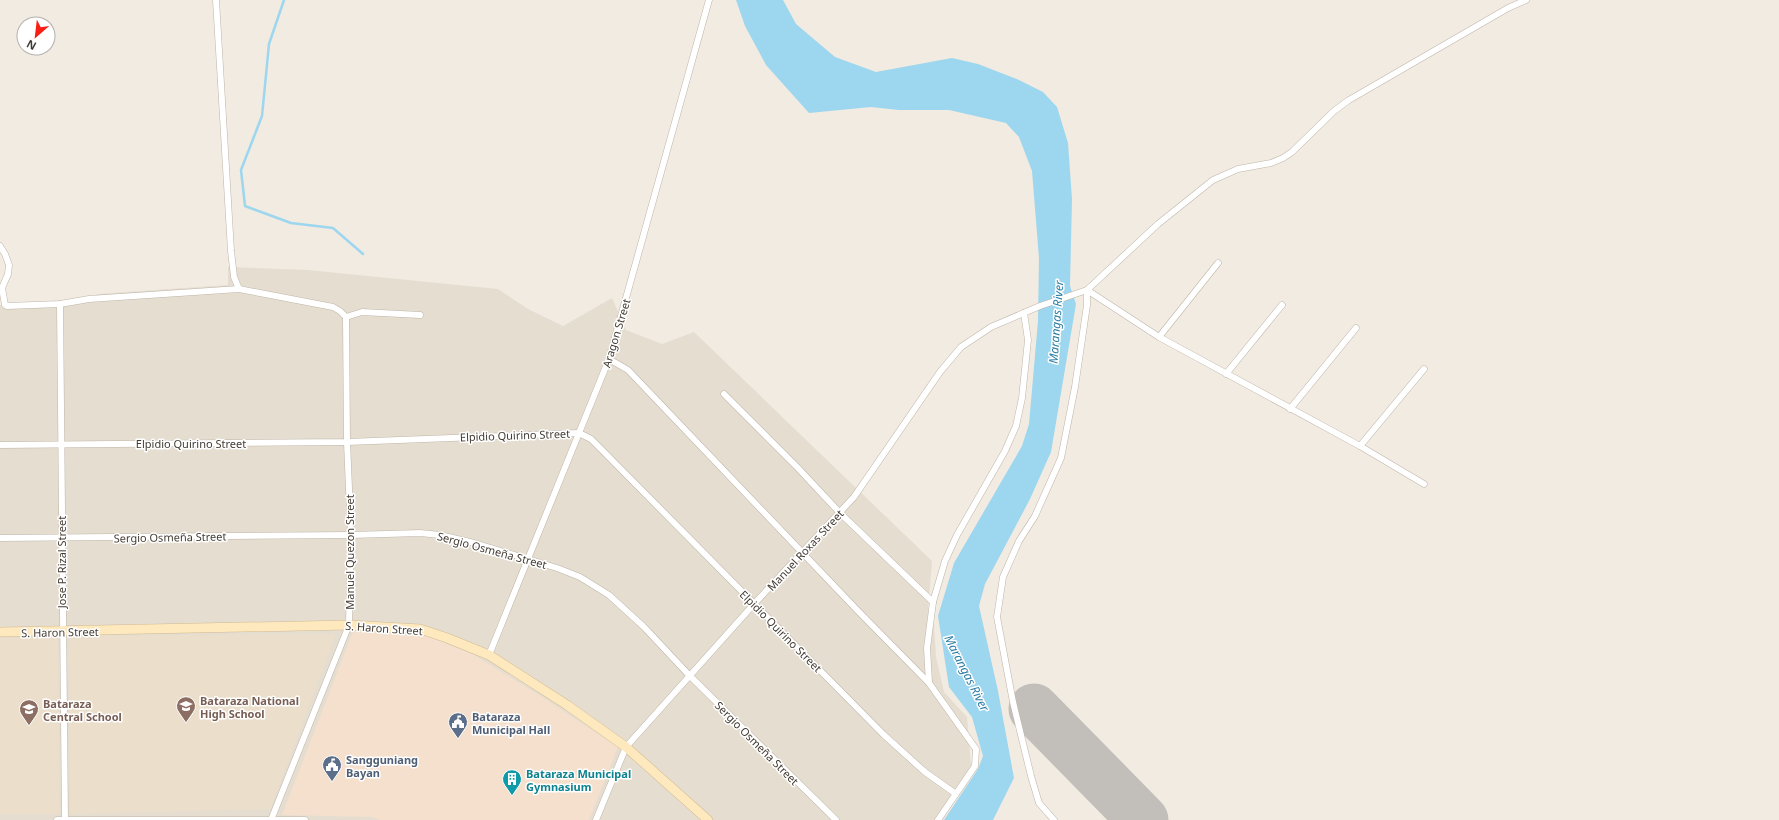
<svg xmlns="http://www.w3.org/2000/svg" width="1779" height="820" font-family="'Noto Sans',sans-serif">
  <style>
    .residential { fill: #e5ddd0 }
    .commercial { fill: #f4e0cd }
    .education { fill: #ebdfcc }
    .water { fill: #9dd6ef }
    .lines { fill: none; stroke-linecap: round; stroke-linejoin: round }
    .stream { stroke: #9dd6ef; stroke-width: 2.5 }
    .runway { stroke: #c2bfba; stroke-width: 51 }
    .street-casing { stroke: #bfb5a8; stroke-width: 7 }
    .secondary-casing { stroke: #d2bb92; stroke-width: 10 }
    .street { stroke: #fff; stroke-width: 6 }
    .secondary { stroke: #fee9bf; stroke-width: 9 }
    .labels { text-anchor: middle; dominant-baseline: central; stroke-width: 3; stroke-linejoin: round; paint-order: stroke }
    .street-label { font-size: 11px; fill: #433b33; stroke: #fff }
    .education-label { font-size: 11px; font-weight: bold; fill: #785e54; stroke: #fff; text-anchor: start }
    .service-label { font-size: 11px; font-weight: bold; fill: #4e5e75; stroke: #fff; text-anchor: start }
    .culture-label { font-size: 11px; font-weight: bold; fill: #0d838f; stroke: #fff; text-anchor: start }
    .water-label { font-size: 12px; font-style: italic; fill: #2c7ea5; stroke: #fff }
  </style>
  <rect width="100%" height="100%" fill="#f1ebe2"/>
  <!-- residential -->
  <path class="residential" d="M228 267 308 270 498 289 528 309 563 326 612 298 626 330 662 344 694 332 932 561 928 610 934 625 936 657 944 692 967 717 971 766 943 820H0V305L67 303 98 294 228 285Z"/>
  <!-- commercial -->
  <path class="commercial" d="M354 629 428 636 474 655 539 695 618 747 589 820H380L371 817 282 815Z"/>
  <!-- education -->
  <g class="education">
    <path d="M336 634 270 809 70 814 69 636Z"/>
    <path d="M58 637 59 814H0V638Z"/>
  </g>
  <!-- water -->
  <path class="water" d="M736 0H783L796 24 835 57 876 72 952 58 978 64 1019 80 1043 92 1057 107 1068 143 1072 199 1070 286 1076 304 1051 452 1030 499 985 584 979 606 998 691 1014 778 993 820H944L978 769 983 756 972 717 949 687 938 616 954 563 1022 446 1029 424 1038 321 1039 258 1032 171 1019 137 1006 123 949 110H899L871 107 809 113 766 65 745 26Z"/>
  <g class="lines">
    <!-- stream -->
    <path class="stream" d="M284 0 269 44 262 116 241 170 245 206 291 223 333 228 363 254"/>
    <!-- runway -->
    <path class="runway" d="M1034 709 1143 820"/>
    <!-- street casing -->
    <g class="street-casing">
      <g id="street">
        <path d="M216 0 231 251 234 277 239 289"/>
        <path d="M0 246 5 254 9 265 8 274 2 288 5 305 7 306 60 304 89 299 239 289 333 307 340 311 346 317"/>
        <path d="M1087 290 1159 337 1360 446 1424 484"/>
        <path d="M60 304 65 820"/>
        <path d="M346 317 362 312 420 315"/>
        <path d="M1159 337 1218 263"/>
        <path d="M609 359 628 370 859 612 929 683"/>
        <path d="M1226 374 1282 305"/>
        <path d="M724 394 797 467 840 513 933 602"/>
        <path d="M1290 409 1356 328"/>
        <path d="M0 445 347 442 579 433 591 439 598 446 884 735 925 772 956 794"/>
        <path d="M1360 446 1424 369"/>
        <path d="M0 538 351 535 420 533 440 535 474 543 557 568 580 577 609 595 644 627 689 675 836 820"/>
        <path d="M489 655 609 359 709 0"/>
        <path d="M57 820H305"/>
        <path d="M271 820 349 625 351 535 347 442 346 317"/>
        <path d="M596 820 626 747 754 604 854 497 940 372 961 347 991 327 1040 306 1087 290 1158 224 1213 180 1238 169 1271 163 1283 158 1292 152 1334 111 1349 100 1508 8 1526 0"/>
        <path d="M938 820 975 766 976 749 929 683 927 648 933 602 945 561 957 535 1005 451 1016 426 1022 398 1028 340 1024 313"/>
        <path d="M1054 820 1039 803 1031 776 1013 702 997 617 1003 577 1019 541 1035 516 1061 458 1075 387 1087 305V290"/>
      </g>
    </g>
    <!-- secondary casing -->
    <g class="secondary-casing">
      <path id="secondary" d="M0 632 349 625 420 629 447 638 489 655 567 705 626 747 708 820"/>
    </g>
    <!-- street -->
    <use href="#street" class="street"/>
    <!-- secondary -->
    <use href="#secondary" class="secondary"/>
  </g>
  <!-- icons -->
  <defs>
    <g id="school-pin" transform="scale(1)"><path d="M0 17L-7.5 6A9.5 9.5 0 1 1 7.5 6Z" fill="#8d6e63" stroke="#fff"/><path d="M0-5L7-2L0 1L-7-2ZM-4 1L0 2.5L4 1V4Q0 6-4 4Z" fill="#fff"/></g>
    <g id="civic-pin" transform="scale(1)"><path d="M0 17L-7.5 6A9.5 9.5 0 1 1 7.5 6Z" fill="#5c6f8a" stroke="#fff"/><path d="M-.6-6.5H3V-4.5H.6V-3L4-1V1h2V6H-6V1h2V-1L-.6-3ZM-1.2 2.5V6h2.4V2.5Z" fill="#fff"/></g>
    <g id="building-pin" transform="scale(1)"><path d="M0 17L-7.5 6A9.5 9.5 0 1 1 7.5 6Z" fill="#0f9aa8" stroke="#fff"/><path d="M-4-6H4V6H1V3H-1V6H-4ZM-2.5-4.3h1.7v1.8h-1.7ZM.8-4.3h1.7v1.8H.8ZM-2.5-1h1.7V.8h-1.7ZM.8-1h1.7V.8H.8Z" fill="#fff"/></g>
  </defs>
  <g fill-rule="evenodd">
    <use href="#school-pin" x="186" y="706"/>
    <use href="#school-pin" x="29" y="709"/>
    <use href="#civic-pin" x="458" y="722"/>
    <use href="#civic-pin" x="332" y="765"/>
    <use href="#building-pin" x="512" y="779"/>
  </g>
  <g class="labels">
    <!-- street labels -->
    <g class="street-label">
      <text transform="translate(616 333) rotate(-73)">Aragon Street</text>
      <text transform="translate(515 435) rotate(-2)">Elpidio Quirino Street</text>
      <text x="191" y="443">Elpidio Quirino Street</text>
      <text transform="translate(170 537) rotate(-1)">Sergio Osmeña Street</text>
      <text transform="translate(492 550) rotate(15)">Sergio Osmeña Street</text>
      <text transform="translate(805 550) rotate(-47)">Manuel Roxas Street</text>
      <text transform="translate(349 552) rotate(-90)">Manuel Quezon Street</text>
      <text transform="translate(61 562) rotate(-90)">Jose P. Rizal Street</text>
      <text transform="translate(384 628) rotate(4)">S. Haron Street</text>
      <text transform="translate(781 631) rotate(45)">Elpidio Quirino Street</text>
      <text transform="translate(60 632) rotate(-1)">S. Haron Street</text>
      <text transform="translate(757 743) rotate(45)">Sergio Osmeña Street</text>
    </g>
    <!-- education labels -->
    <g class="education-label">
      <text x="200" y="700">Bataraza National<tspan x="200" dy="13">High School</tspan></text>
      <text x="43" y="703">Bataraza<tspan x="43" dy="13">Central School</tspan></text>
    </g>
    <!-- service labels -->
    <g class="service-label">
      <text x="472" y="716">Bataraza<tspan x="472" dy="13">Municipal Hall</tspan></text>
      <text x="346" y="759">Sangguniang<tspan x="346" dy="13">Bayan</tspan></text>
    </g>
    <!-- culture labels -->
    <g class="culture-label">
      <text x="526" y="773">Bataraza Municipal<tspan x="526" dy="13">Gymnasium</tspan></text>
    </g>
    <!-- water labels -->
    <g class="water-label">
      <text transform="translate(1056 322) rotate(-86)">Marangas River</text>
      <text transform="translate(967 673) rotate(63)">Marangas River</text>
    </g>
  </g>
  <!-- north arrow -->
  <g transform="translate(36 36) rotate(208)"><circle r="19" fill="#ffffff" stroke="#b4b1ad"/>
  <path d="M0-3L7 15L0 10L-7 15Z" fill="#f91e11"/>
  <text y="-6" font-size="11" font-weight="bold" text-anchor="middle" fill="#433b33">N</text>
  </g>
</svg>
